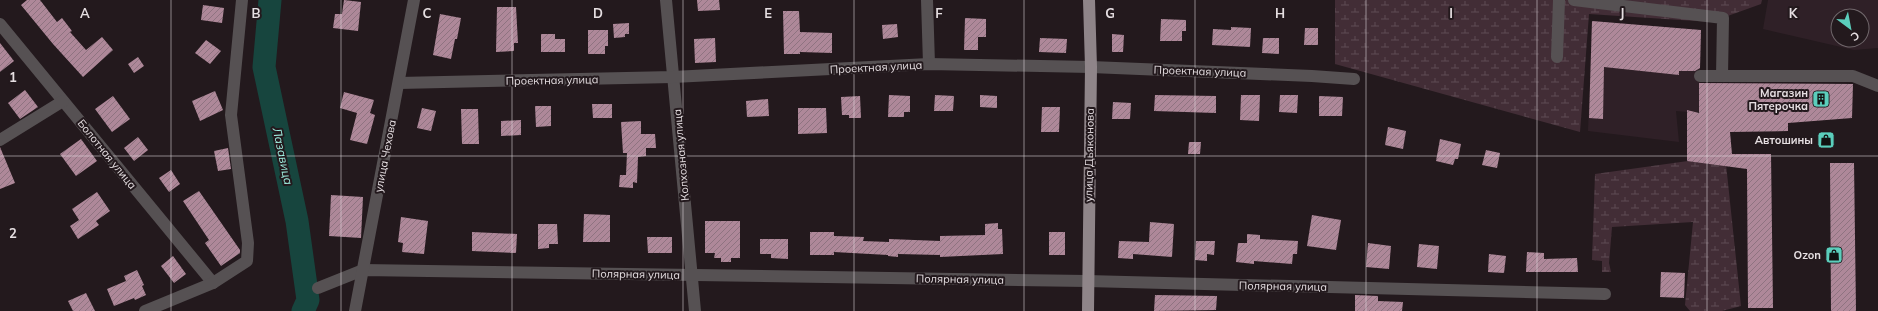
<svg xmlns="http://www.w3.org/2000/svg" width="1878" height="311" font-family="Mulish,sans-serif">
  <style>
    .built { fill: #2f2027; fill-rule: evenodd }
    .wetland { fill: url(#wetland-marsh) }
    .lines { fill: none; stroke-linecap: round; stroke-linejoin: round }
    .river { stroke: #17453e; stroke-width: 23 }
    .building { fill: url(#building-hatch) }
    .minor { stroke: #565153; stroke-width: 12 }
    .major { stroke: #8f8589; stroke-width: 12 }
    .grid { fill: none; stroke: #e6dfe2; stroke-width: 1; stroke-opacity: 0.55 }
    .labels { text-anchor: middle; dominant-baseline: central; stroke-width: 4; stroke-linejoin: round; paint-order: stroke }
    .street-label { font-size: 11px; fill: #e6dfe2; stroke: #23191d }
    .poi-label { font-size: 11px; font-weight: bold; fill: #e6dfe2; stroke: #23191d; text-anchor: end }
    .water-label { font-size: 12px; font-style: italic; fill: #a2f3e4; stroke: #23191d }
    .grid-label { font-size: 13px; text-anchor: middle; font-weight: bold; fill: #e6dfe2; stroke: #23191d; stroke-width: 4; stroke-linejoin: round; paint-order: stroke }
  </style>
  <defs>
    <pattern id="wetland-marsh" width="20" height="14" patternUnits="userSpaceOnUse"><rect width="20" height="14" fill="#422d36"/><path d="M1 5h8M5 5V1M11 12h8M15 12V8" fill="none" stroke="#5d4b53"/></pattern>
    <pattern id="building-hatch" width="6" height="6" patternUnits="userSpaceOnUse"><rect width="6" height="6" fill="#ae8899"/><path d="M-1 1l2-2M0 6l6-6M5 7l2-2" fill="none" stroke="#8e7380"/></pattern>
  </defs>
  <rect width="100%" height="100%" fill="#23191d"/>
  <!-- built -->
  <g class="built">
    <path d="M1768 0H1878V48L1854 50 1763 29ZM1838 16H1862V40H1838Z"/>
    <path d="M1592 21 1701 30 1699 113 1676 111 1679 142 1588 131Z"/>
  </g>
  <!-- wetland -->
  <g class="wetland">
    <path d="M1335 0H1762L1761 4 1711 22 1589 14 1580 132 1335 64Z"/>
    <path d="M1695 160 1726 164 1741 306 1722 311H1690L1685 305 1693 222 1612 227 1609 263 1611 272H1602V261L1592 260 1595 174Z"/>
  </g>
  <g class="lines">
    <!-- river -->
    <path class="river" d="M270 0 264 67 297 221 308 300 303 311"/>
  </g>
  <!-- building -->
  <g class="building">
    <path d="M27 0H40L57 22 62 18 72 31 70 32 86 50 102 37 113 50 83 77 53 44 21 5Z"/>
    <path d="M344 0 361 2 358 31 333 28 335 14H342Z"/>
    <path d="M697 0H719L720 10 698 11Z"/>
    <path d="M203 5 224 8 222 23 201 20Z"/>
    <path d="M497 7H516L518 43H514V51L496 52Z"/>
    <path d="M783 11H799L800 32 832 33V53L800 52V54H784Z"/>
    <path d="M440 14 461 18 457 39H455L451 59 433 55Z"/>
    <path d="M965 18 986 19V37H978V50H964Z"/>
    <path d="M1161 19 1186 20V31H1182V41H1160Z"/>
    <path d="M1592 21 1701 30 1700 68 1695 71H1679V75L1604 67 1603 119 1589 118Z"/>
    <path d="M629 23V34H625V37L614 38 613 24Z"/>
    <path d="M897 24 898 37 883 39 882 25Z"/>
    <path d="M1231 27 1251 28 1250 47 1212 45 1213 29 1231 30Z"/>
    <path d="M1305 28H1318V45H1304Z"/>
    <path d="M588 30H608V46H605V54H588Z"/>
    <path d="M541 34H555V39H565V52H541Z"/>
    <path d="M1112 34 1124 35 1123 52H1112Z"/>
    <path d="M715 38 716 62 695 63 694 39Z"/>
    <path d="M1040 38 1067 39 1066 53 1039 52Z"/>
    <path d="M1263 38H1279V54L1262 53Z"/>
    <path d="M206 40 221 51 210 64 195 53Z"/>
    <path d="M0 43 14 61 0 72Z"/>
    <path d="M138 57 144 66 134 73 128 64Z"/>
    <path d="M1699 83 1853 84 1852 118 1788 123V131L1730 132 1732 154H1771L1773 308H1748L1747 169 1687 161V110L1699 113Z"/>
    <path d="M25 90 38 107 20 119 8 103Z"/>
    <path d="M215 91 223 110 200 121 192 101Z"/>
    <path d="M344 92 374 100 370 113 375 115 367 144 350 140 357 113 340 108Z"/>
    <path d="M889 95 910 96V112H904V117H888Z"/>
    <path d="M935 95 954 96 953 111H934Z"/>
    <path d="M980 95 997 96V108L980 107Z"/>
    <path d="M1155 95 1216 96V113L1154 111Z"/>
    <path d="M1241 95H1260L1259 121 1240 120Z"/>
    <path d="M1280 95H1298L1297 113 1279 112Z"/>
    <path d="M113 96 130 119 112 132 95 109Z"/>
    <path d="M860 96 861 118H849V115H842L841 97Z"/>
    <path d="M1319 96 1343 97 1342 116H1319Z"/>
    <path d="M768 99 769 116 747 117 746 101Z"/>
    <path d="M1113 102 1131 103 1130 119H1112Z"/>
    <path d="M592 104H612V118H593Z"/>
    <path d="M535 106H551V126L536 127Z"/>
    <path d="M1042 107H1060L1059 132H1041Z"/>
    <path d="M422 108 436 111 431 131 417 128Z"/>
    <path d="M798 108H826L827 133 798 134Z"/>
    <path d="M461 109H478L479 144H462Z"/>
    <path d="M521 120V135L501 136V121Z"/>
    <path d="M641 121V134H655L656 148H646V156L638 157 637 183 633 182V188L619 187 620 175H626L627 153H623L621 122Z"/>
    <path d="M1388 127 1406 131 1403 149 1385 145Z"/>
    <path d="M138 137 148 150 134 161 124 148Z"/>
    <path d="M81 139 97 161 76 176 60 154Z"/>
    <path d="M1440 139 1461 144 1458 159H1455L1453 165 1436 161Z"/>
    <path d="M1189 142H1201L1200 154H1188Z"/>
    <path d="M0 147 15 183 0 189Z"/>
    <path d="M228 148 231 169 218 171 214 151Z"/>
    <path d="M1486 150 1500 153 1497 168 1482 165Z"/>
    <path d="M1830 163H1854L1856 311H1831Z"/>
    <path d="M171 170 180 184 169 192 159 178Z"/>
    <path d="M199 191 240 250V253L221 266 205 243 209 240 183 201Z"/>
    <path d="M97 192 110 211 96 221 99 225 78 239 70 226 79 220 72 209Z"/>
    <path d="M331 195 363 197 361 238 329 236Z"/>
    <path d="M584 214 610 215V242H583Z"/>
    <path d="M1312 215 1341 220 1336 250 1307 246Z"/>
    <path d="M401 217 428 221 424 254 402 252 403 243 398 242Z"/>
    <path d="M705 221H740V258H731V262H721V258H714L715 253H705Z"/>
    <path d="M1150 222 1174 224 1172 257 1133 254V259L1118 258 1119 241 1149 242Z"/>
    <path d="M998 223V229H1002L1003 254 940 257V255L898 254V257L888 256V255L834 252V255H810V232H834V236L864 237 863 241 889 242V239L940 241V236L985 235V224Z"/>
    <path d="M538 224H557L558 244H549V248L538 249Z"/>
    <path d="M472 232 517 234 516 253 472 251Z"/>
    <rect x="1049" y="232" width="16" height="23"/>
    <path d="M1247 234 1260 235V239L1298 241 1297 254H1293L1292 264 1254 261V264L1236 262 1238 243H1247Z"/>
    <path d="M647 237H672V253H648Z"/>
    <path d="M760 239H788V259L771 258V254H760Z"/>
    <path d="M1196 241H1215L1214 255 1207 254V261L1195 260Z"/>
    <path d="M1368 243 1391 246 1389 269 1366 267Z"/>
    <path d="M1419 244 1439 246 1437 269 1417 267Z"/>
    <path d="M1527 252 1544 253V259L1577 258 1578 272H1526Z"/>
    <path d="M1489 254 1506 256 1504 273 1488 272Z"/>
    <path d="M173 256 186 274 174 283 161 266Z"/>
    <path d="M137 270 144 285 142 286 146 295 135 300 134 298 114 306 107 289 126 281 124 276Z"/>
    <path d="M1661 272 1685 273 1684 298 1660 297Z"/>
    <path d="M86 293 95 311H73L68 301Z"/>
    <path d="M1155 295 1217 296 1216 310 1154 311Z"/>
    <path d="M1355 295 1378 296V301L1403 302 1402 311H1355Z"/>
  </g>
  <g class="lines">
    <!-- minor -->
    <g class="minor">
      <path d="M666 0 695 311"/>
      <path d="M927 0 929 64"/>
      <path d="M1574 0 1723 18 1722 76"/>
      <path d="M0 24 213 283"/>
      <path d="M1557 57 1559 0"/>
      <path d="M1700 76H1853L1878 86"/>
      <path d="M399 83 673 77 929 64 1091 67 1312 76 1354 79"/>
      <path d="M0 140 63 101"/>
      <path d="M318 288 363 270 1087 281 1605 294"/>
      <path d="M145 311 213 283 247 261 248 243 231 115 242 0"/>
      <path d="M355 311 414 0"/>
    </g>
    <!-- major -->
    <path class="major" d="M1088 311 1091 67 1089 0"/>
  </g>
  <!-- grid -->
  <path class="grid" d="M171 0V311M341 0V311M512 0V311M683 0V311M854 0V311M1024 0V311M1195 0V311M1366 0V311M1537 0V311M1707 0V311M0 156H1878"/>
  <!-- icons -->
  <defs>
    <g id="building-square" transform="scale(0.9)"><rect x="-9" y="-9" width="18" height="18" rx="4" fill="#5bcebc" stroke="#23191d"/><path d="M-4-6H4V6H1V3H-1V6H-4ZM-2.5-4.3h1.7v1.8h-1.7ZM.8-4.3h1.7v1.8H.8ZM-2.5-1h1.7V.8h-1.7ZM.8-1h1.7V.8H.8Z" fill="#111"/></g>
    <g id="shop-square" transform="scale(0.9)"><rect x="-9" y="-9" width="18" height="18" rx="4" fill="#5bcebc" stroke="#23191d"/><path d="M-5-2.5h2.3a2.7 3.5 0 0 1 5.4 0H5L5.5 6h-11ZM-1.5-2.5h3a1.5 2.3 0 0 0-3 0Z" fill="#111"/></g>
  </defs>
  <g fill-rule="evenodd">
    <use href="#building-square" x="1821" y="99"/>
    <use href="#shop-square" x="1826" y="140"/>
    <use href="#shop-square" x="1834" y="255"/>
  </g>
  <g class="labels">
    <!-- street labels -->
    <g class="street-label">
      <text transform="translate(876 67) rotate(-3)">Проектная улица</text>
      <text transform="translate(1200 71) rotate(2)">Проектная улица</text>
      <text transform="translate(552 80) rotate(-1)">Проектная улица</text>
      <text transform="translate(107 154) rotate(51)">Болотная улица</text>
      <text transform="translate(681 155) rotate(-95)">Колхозная улица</text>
      <text transform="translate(1089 155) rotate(-89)">улица Дьяконова</text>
      <text transform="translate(385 156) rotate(-79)">улица Чехова</text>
      <text transform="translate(636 274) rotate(1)">Полярная улица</text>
      <text transform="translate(960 279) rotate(1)">Полярная улица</text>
      <text transform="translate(1283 286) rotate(1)">Полярная улица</text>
    </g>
    <!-- poi labels -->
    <g class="poi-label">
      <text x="1808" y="93">Магазин<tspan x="1808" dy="13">Пятерочка</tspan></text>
      <text x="1813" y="140">Автошины</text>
      <text x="1821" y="255">Ozon</text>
    </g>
    <!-- water labels -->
    <g class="water-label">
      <text transform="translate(283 156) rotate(78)">Лазавица</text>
    </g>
  </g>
  <g class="grid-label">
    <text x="85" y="18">A</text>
    <text x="256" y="18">B</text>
    <text x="427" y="18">C</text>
    <text x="598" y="18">D</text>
    <text x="768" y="18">E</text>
    <text x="939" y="18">F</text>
    <text x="1110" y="18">G</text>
    <text x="1280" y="18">H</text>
    <text x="1451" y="18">I</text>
    <text x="1622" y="18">J</text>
    <text x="1793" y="18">K</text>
    <text x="13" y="82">1</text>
    <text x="13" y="238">2</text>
  </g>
  <!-- north arrow -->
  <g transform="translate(1850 28) rotate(148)"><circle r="19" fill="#23191d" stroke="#71686c"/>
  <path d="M0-3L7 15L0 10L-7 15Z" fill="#5bcebc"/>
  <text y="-6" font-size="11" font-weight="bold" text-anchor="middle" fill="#e6dfe2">С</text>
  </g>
</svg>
